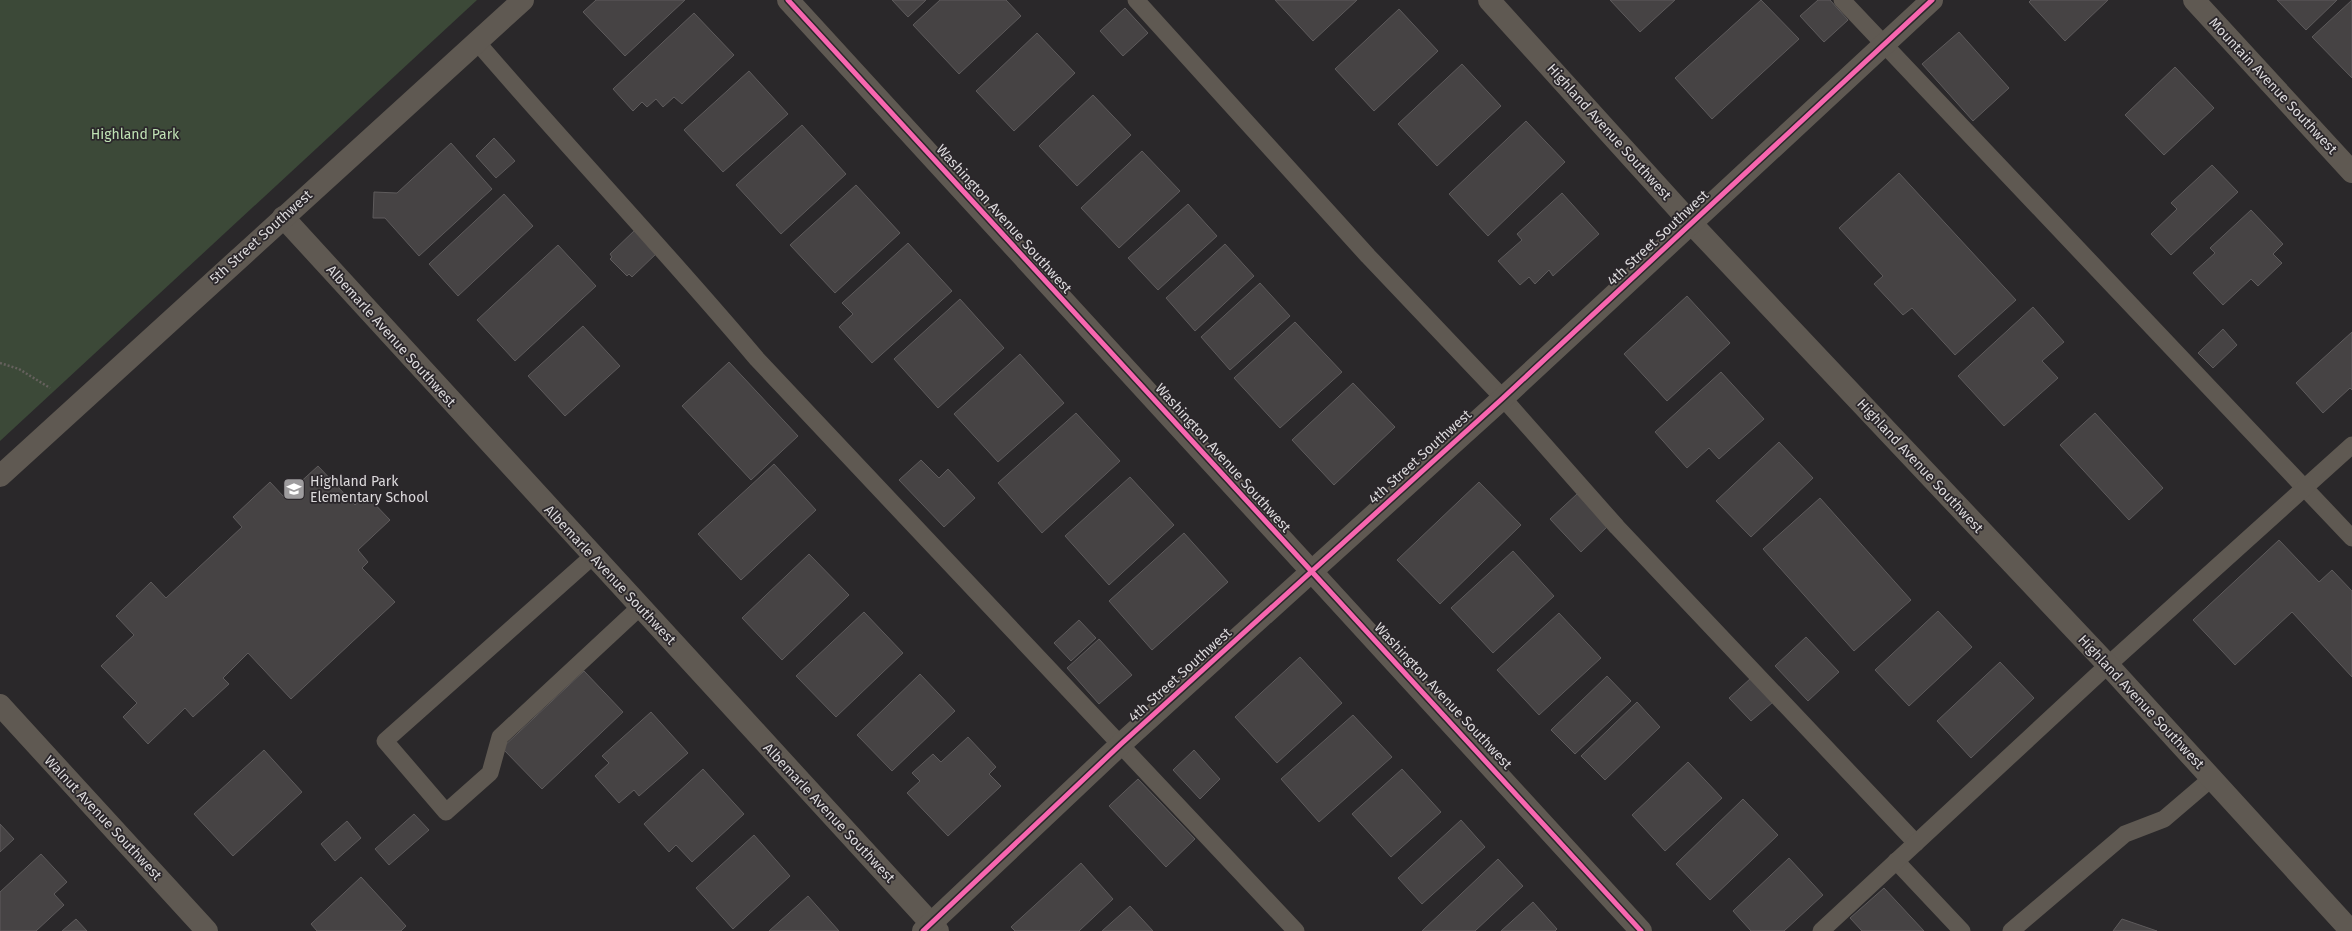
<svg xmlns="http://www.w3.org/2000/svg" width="2352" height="931" font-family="'Fira Sans',sans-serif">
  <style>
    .green { fill: #3c4938 }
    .building { fill: #464344; stroke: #5e5b5c }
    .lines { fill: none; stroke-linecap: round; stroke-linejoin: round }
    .path { stroke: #65615d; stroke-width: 2.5; stroke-dasharray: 2 2; stroke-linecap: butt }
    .lane { stroke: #5f5952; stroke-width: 17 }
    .street { stroke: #5f5952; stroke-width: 22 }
    .cycleway-casing { stroke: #2b272b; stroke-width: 8 }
    .cycleway { stroke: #f766af; stroke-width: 5 }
    .labels { text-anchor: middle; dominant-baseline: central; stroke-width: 3.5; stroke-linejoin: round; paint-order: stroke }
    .street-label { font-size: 14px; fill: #dcdadc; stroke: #2b272b }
    .park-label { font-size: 14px; fill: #bfe1b4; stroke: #2b272b }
    .poi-label { font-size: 14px; fill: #dcdadc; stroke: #2b272b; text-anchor: start }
  </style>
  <rect width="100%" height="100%" fill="#2a282a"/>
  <!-- green -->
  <path class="green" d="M0 0H477L0 441Z"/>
  <!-- building -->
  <g class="building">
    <path d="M596 0H685L625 56 583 12Z"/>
    <path d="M892 0H926L908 17Z"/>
    <path d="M940 0H1006L1021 16 959 74 913 25Z"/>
    <path d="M1275 0H1357L1313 41Z"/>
    <path d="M1610 0H1675L1640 32Z"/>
    <path d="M1761 0 1799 39 1712 119 1675 78Z"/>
    <path d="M1818 0H1830L1848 20 1824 42 1800 16Z"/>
    <path d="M2031 0H2108L2065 41 2029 2Z"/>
    <path d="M2277 0H2337L2306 30Z"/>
    <path d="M2352 0V78L2312 37Z"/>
    <path d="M1125 8 1148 33 1123 56 1100 31Z"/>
    <path d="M1399 9 1438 51 1374 111 1335 69Z"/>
    <path d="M694 13 734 55 682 104 674 97 663 107 656 99 647 107 642 102 633 111 613 89Z"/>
    <path d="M1959 32 2009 88 1973 121 1922 64Z"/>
    <path d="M1037 33 1075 73 1014 131 976 91Z"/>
    <path d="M1462 64 1501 106 1437 166 1398 124Z"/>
    <path d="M2175 67 2214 108 2164 155 2125 115Z"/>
    <path d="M749 71 788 114 723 172 684 130Z"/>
    <path d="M1093 95 1131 135 1077 186 1039 146Z"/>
    <path d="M1526 121 1565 162 1488 236 1449 194Z"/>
    <path d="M802 125 846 174 781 234 736 185Z"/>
    <path d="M494 138 515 161 496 178 476 156Z"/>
    <path d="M451 143 492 189 419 256 385 218H373L374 192 397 193Z"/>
    <path d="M1142 151 1180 191 1119 248 1081 208Z"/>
    <path d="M2212 165 2238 192 2171 255 2151 234 2177 209 2171 203Z"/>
    <path d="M1899 173 2016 300 1955 355 1912 308 1903 315 1874 284 1883 276 1839 228Z"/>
    <path d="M856 185 900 233 835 293 790 245Z"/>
    <path d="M1562 193 1599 234 1553 276 1549 270 1535 284 1529 277 1520 285 1498 261 1522 240 1517 234Z"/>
    <path d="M504 194 533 226 458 296 429 264Z"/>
    <path d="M1188 204 1217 236 1158 290 1128 258Z"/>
    <path d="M2251 210 2283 244 2273 254 2282 263 2258 286 2251 279 2223 305 2193 273 2215 253 2210 248Z"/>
    <path d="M636 229 658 252 632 277 629 274 627 276 610 259 612 257 610 254Z"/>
    <path d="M908 243 952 291 872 363 839 327 853 314 842 303Z"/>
    <path d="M1225 244 1254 276 1195 331 1166 298Z"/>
    <path d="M558 245 596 286 515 361 477 320Z"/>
    <path d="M1260 283 1290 316 1230 370 1201 337Z"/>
    <path d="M1687 296 1730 343 1667 401 1624 354Z"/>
    <path d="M960 299 1004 348 938 408 894 359Z"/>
    <path d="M2033 307 2064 342 2042 361 2058 378 2004 426 1958 376Z"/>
    <path d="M1295 322 1342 372 1280 428 1234 378Z"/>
    <path d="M583 326 620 366 565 416 528 376Z"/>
    <path d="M2223 329 2237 345 2213 368 2198 353Z"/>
    <path d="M2352 332V390L2350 388 2323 413 2296 383Z"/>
    <path d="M1020 354 1064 403 998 462 954 414Z"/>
    <path d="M729 362 798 436 751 480 682 406Z"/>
    <path d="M1721 372 1764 419 1719 459 1709 448 1687 468 1655 432Z"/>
    <path d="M1353 383 1395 427 1334 485 1292 440Z"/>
    <path d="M1076 413 1120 461 1042 533 998 483Z"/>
    <path d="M2095 413 2163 488 2129 520 2060 445Z"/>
    <path d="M1779 442 1813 478 1751 537 1716 501Z"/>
    <path d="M921 460 939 478 948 469 975 498 944 527 899 480Z"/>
    <path d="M774 464 816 510 741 580 698 534Z"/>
    <path d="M318 466 355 505 366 495 390 520 358 550 368 562 362 568 395 602 291 699 248 653 223 678 229 684 193 717 185 708 148 744 123 717 137 703 101 666 134 635 116 616 151 582 166 598 242 527 233 517 270 482 284 497Z"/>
    <path d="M1130 477 1174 525 1109 585 1065 536Z"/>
    <path d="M1479 482 1521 525 1440 604 1397 560Z"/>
    <path d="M1577 494 1608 526 1581 552 1550 519Z"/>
    <path d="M1820 498 1911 600 1854 651 1763 549Z"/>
    <path d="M1184 533 1228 582 1152 650 1109 601Z"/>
    <path d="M2279 540 2319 582 2332 570 2352 591V677L2292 612 2235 665 2193 620Z"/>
    <path d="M1513 551 1554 596 1493 653 1451 608Z"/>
    <path d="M809 554 849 595 782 660 742 618Z"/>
    <path d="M1938 611 1972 647 1909 706 1875 670Z"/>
    <path d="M864 612 903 653 836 717 796 676Z"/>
    <path d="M1559 613 1601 658 1539 715 1497 670Z"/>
    <path d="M1079 620 1096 638 1071 661 1054 643Z"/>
    <path d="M1806 637 1839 672 1808 701 1775 666Z"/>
    <path d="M1099 639 1132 675 1099 704 1067 668Z"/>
    <path d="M1300 657 1342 703 1277 763 1235 717Z"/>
    <path d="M2000 662 2034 698 1971 758 1937 721Z"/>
    <path d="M584 671 623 712 542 789 502 748Z"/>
    <path d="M920 674 955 711 892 771 857 735Z"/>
    <path d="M1607 676 1631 701 1575 754 1551 730Z"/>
    <path d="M1751 678 1773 702 1751 721 1729 698Z"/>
    <path d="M1637 702 1660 727 1605 780 1581 756Z"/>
    <path d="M651 712 688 753 639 796 634 790 619 803 595 776 609 763 602 756Z"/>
    <path d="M1353 715 1392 757 1319 822 1281 779Z"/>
    <path d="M968 737 996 767 989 774 1001 786 948 836 907 793 920 781 912 773 933 754 941 762Z"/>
    <path d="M264 750 302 792 233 856 194 814Z"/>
    <path d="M1194 750 1220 779 1200 799 1173 770Z"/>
    <path d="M1688 762 1722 798 1665 851 1632 815Z"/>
    <path d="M703 769 744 814 692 862 676 845 669 852 644 824Z"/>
    <path d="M1402 769 1441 812 1391 857 1352 814Z"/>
    <path d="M1138 779 1195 839 1166 867 1109 806Z"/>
    <path d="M1743 799 1778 835 1710 900 1676 864Z"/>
    <path d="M414 814 429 830 389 865 375 849Z"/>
    <path d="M1461 820 1485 847 1422 904 1398 878Z"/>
    <path d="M347 821 361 838 335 861 321 844Z"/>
    <path d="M0 824 14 839 0 852Z"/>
    <path d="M754 835 790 876 733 929 696 888Z"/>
    <path d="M41 854 67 882 54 894 64 905 36 931H0V892Z"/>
    <path d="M1789 858 1823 895 1784 931H1751L1733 911Z"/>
    <path d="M1498 859 1523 886 1475 931H1422Z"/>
    <path d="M1081 863 1113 899 1079 931H1015L1011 927Z"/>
    <path d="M361 877 406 926 401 931H317L311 924Z"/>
    <path d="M1884 888 1924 931H1862L1850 918Z"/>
    <path d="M808 896 839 931H769Z"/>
    <path d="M1533 902 1557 929 1555 931H1501Z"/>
    <path d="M1130 906 1153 931H1102Z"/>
    <path d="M76 919 87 931H62Z"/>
    <path d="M2122 919 2157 931H2113Z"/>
  </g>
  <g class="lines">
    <!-- path -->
    <path class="path" d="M0 363 19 369 50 388"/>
    <!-- lane -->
    <g class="lane">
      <path d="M1136 0 1368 256 1503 398 1617 527 1916 843"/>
      <path d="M1842 0 2352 538"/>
      <path d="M477 42C569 149 666 251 757 359L1296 931"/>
      <path d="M593 556 385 741 446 812 490 773 500 737 640 607"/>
      <path d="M1896 861 1962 931"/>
      <path d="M1821 931 2108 665 2352 445"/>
      <path d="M2011 931 2125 834 2164 819 2212 778"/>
    </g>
    <!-- street -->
    <g class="street">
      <path d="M788 0 1641 931"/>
      <path d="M1489 0 1691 223 2108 665 2351 931"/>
      <path d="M2194 0 2352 172"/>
      <path d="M283 217 938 931"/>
      <path d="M0 476 523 0"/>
      <path d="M0 705 207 931"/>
      <path d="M923 931 1121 744 1503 398 1932 0"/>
    </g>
    <!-- cycleway casing -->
    <g class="cycleway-casing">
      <g id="cycleway">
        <path d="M788 0 1641 931"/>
        <path d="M923 931 1121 744 1503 398 1932 0"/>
      </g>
    </g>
    <!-- cycleway -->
    <use href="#cycleway" class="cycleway"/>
  </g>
  <!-- icons -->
  <defs>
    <g id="school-square" transform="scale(1.15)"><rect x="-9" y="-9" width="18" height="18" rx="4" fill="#9e9c9e" stroke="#2b272b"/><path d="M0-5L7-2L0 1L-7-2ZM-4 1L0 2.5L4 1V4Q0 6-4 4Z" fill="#fff"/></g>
  </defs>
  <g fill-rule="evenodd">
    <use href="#school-square" x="294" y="489"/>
  </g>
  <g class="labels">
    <!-- street labels -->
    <g class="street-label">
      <text transform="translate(2273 86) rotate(47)">Mountain Avenue Southwest</text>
      <text transform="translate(1609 132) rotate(48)">Highland Avenue Southwest</text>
      <text transform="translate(1004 219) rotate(48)">Washington Avenue Southwest</text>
      <text transform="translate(261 237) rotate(-42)">5th Street Southwest</text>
      <text transform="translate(1658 238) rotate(-43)">4th Street Southwest</text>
      <text transform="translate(391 336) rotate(48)">Albemarle Avenue Southwest</text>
      <text transform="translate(1420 457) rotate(-42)">4th Street Southwest</text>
      <text transform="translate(1223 458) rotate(48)">Washington Avenue Southwest</text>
      <text transform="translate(1920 466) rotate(47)">Highland Avenue Southwest</text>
      <text transform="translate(610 575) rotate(47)">Albemarle Avenue Southwest</text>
      <text transform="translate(1180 675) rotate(-42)">4th Street Southwest</text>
      <text transform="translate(1443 696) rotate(47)">Washington Avenue Southwest</text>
      <text transform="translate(2141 702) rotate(47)">Highland Avenue Southwest</text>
      <text transform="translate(829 813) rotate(47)">Albemarle Avenue Southwest</text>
      <text transform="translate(103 818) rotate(47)">Walnut Avenue Southwest</text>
    </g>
    <!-- park labels -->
    <g class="park-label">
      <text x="135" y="134">Highland Park</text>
    </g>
    <!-- poi labels -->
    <g class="poi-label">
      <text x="310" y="481">Highland Park<tspan x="310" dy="16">Elementary School</tspan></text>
    </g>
  </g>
</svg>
